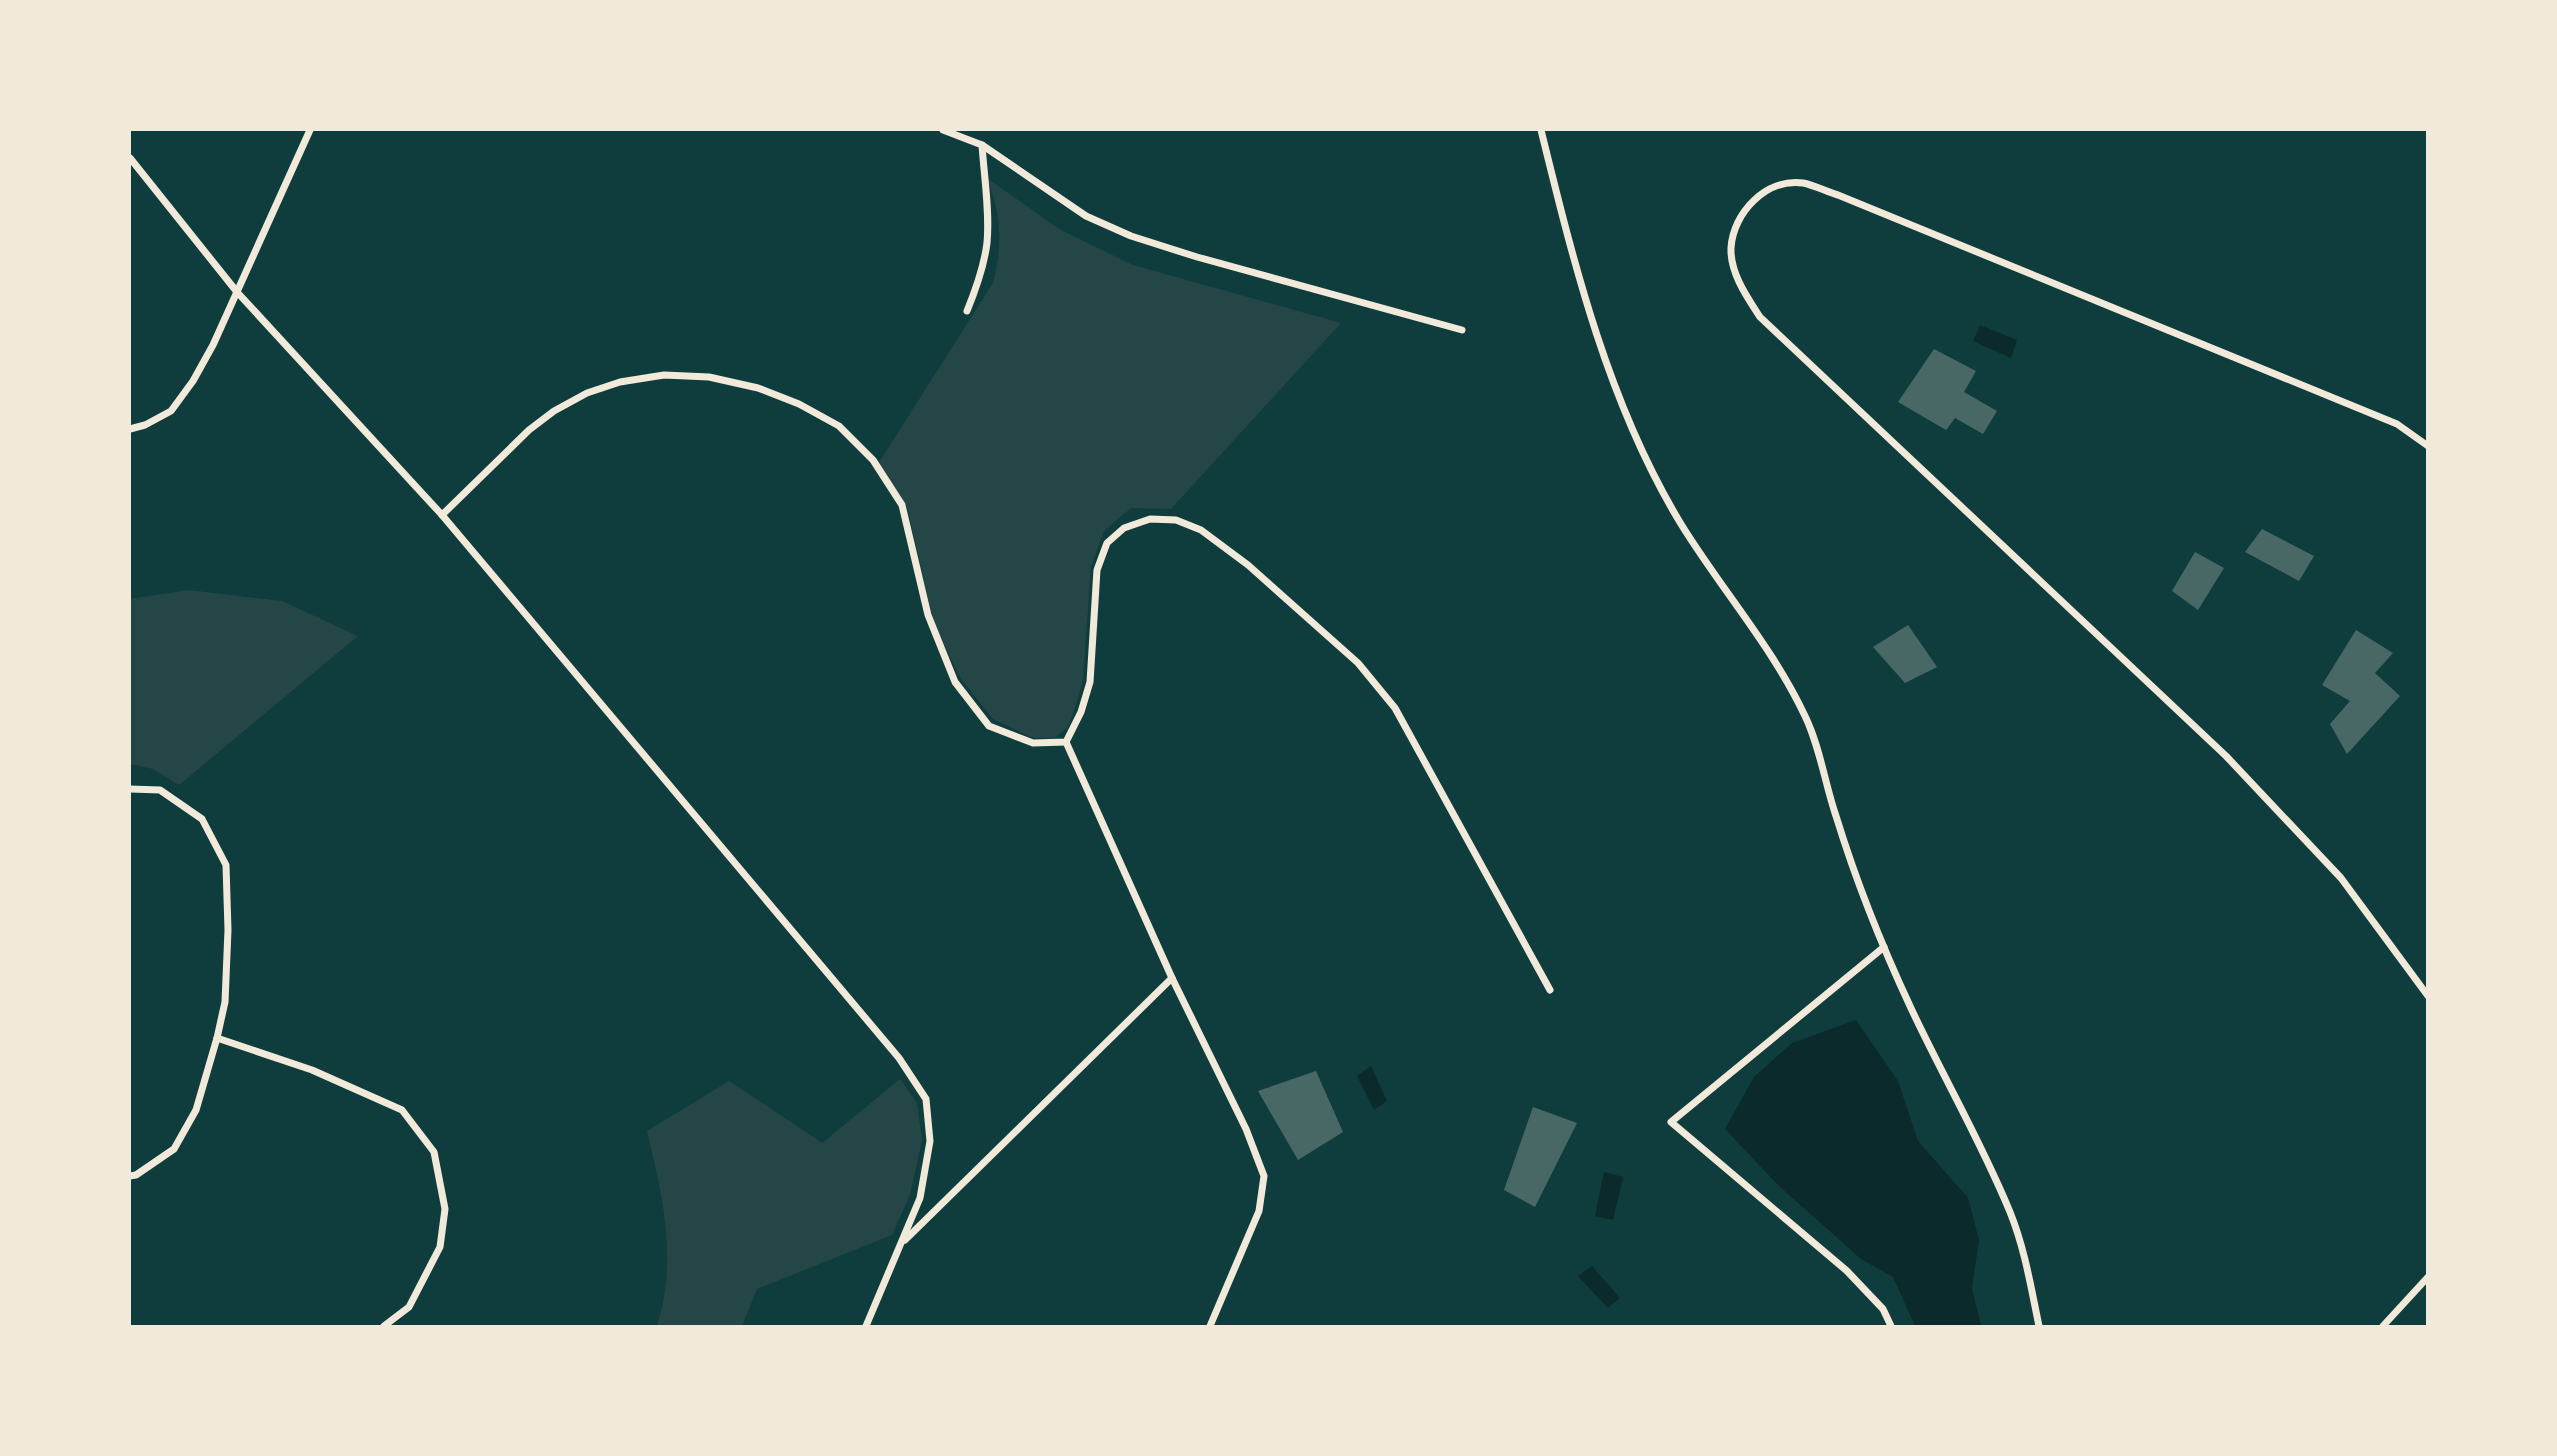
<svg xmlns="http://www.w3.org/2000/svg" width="2557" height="1456" font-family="'Roboto Condensed',sans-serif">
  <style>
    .green { fill: #244646 }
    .water { fill: #0a2a2b }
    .building { fill: #486865 }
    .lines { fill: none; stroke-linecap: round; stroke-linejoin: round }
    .minor { stroke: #f1e9da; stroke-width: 7 }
  </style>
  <rect width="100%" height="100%" fill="#0f3d3e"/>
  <!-- green -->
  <g class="green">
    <path d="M988 179 1061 230 1133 265 1341 323 1171 509 1131 508 1104 531 1091 567 1083 680 1075 708 1068 727 1055 738H1033L993 719 961 679 934 624 907 506 878 464 993 283C1003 244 1001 218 988 179Z"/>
    <path d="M189 590 282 601 358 636 179 785 153 769 130 764V599Z"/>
    <path d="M900 1079 917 1103 922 1140 910 1195 892 1235 757 1289 742 1326H657C678 1259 663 1198 647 1131L729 1081 822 1143Z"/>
  </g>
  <!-- water -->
  <g class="water">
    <path d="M1980 325 2017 340 2011 358 1973 341Z"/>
    <path d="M1856 1020 1898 1081 1918 1141 1968 1198 1979 1240 1972 1288 1981 1326H1915L1893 1277 1861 1259 1778 1185 1725 1129 1754 1077 1792 1043Z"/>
    <path d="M1371 1066 1387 1101 1374 1110 1357 1076Z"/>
    <path d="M1604 1172 1623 1177 1613 1220 1595 1216Z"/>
    <path d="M1592 1266 1620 1298 1608 1308 1578 1276Z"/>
  </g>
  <!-- building -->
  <g class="building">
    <path d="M1934 349 1976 371 1964 392 1997 411 1983 434 1955 418 1946 430 1898 402Z"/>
    <path d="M2262 529 2314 556 2299 581 2245 552Z"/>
    <path d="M2195 552 2224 568 2198 610 2172 591Z"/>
    <path d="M1908 625 1937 667 1905 683 1873 647Z"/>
    <path d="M2356 630 2393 653 2375 673 2400 696 2347 754 2330 724 2350 701 2322 685Z"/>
    <path d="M1316 1071 1343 1132 1298 1160 1258 1091Z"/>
    <path d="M1533 1107 1577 1123 1535 1207 1504 1190Z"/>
  </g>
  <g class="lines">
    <!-- minor -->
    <g class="minor">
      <path d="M943 130 982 145 1086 216 1131 236 1197 257 1462 330"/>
      <path d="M1541 130C1574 264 1608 404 1681 524 1721 589 1772 646 1805 716 1820 747 1825 784 1836 816 1856 881 1881 944 1910 1006 1942 1075 1981 1141 2010 1212 2025 1249 2031 1288 2039 1326"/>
      <path d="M130 158 237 292 442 515 899 1058 926 1099 930 1141 920 1198 866 1326"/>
      <path d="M967 311C976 289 984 267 987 243 990 212 984 176 982 145"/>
      <path d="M130 429 145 425 171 411 193 381 213 345 310 130"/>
      <path d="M2428 446 2397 424 1838 195C1827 192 1814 185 1803 183 1766 178 1733 213 1731 248 1730 273 1747 297 1760 317L2226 756 2341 878 2428 996"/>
      <path d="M442 515 529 430 554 411 587 393 620 382 664 375 709 377 758 388 799 404 839 426 873 460 902 505 928 615 955 682 989 726 1033 743 1066 742 1081 712 1090 682 1097 570 1107 543 1124 528 1150 519 1176 520 1201 530 1248 565 1358 663 1395 708 1550 990"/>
      <path d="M1066 742 1172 978 1246 1129 1264 1176 1259 1211 1210 1326"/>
      <path d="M130 789 160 790 202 819 226 865 228 930 225 1002 217 1038 196 1110 174 1149 136 1175 130 1176"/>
      <path d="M1884 947 1671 1122 1847 1271 1883 1309 1891 1326"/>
      <path d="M217 1038 312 1070 402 1110 434 1152 445 1209 440 1247 409 1307 384 1326"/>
      <path d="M905 1240 1172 978"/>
      <path d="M2383 1326 2428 1277"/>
    </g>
  </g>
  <!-- border -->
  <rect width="2557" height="1456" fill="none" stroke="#f1e9da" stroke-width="262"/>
</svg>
